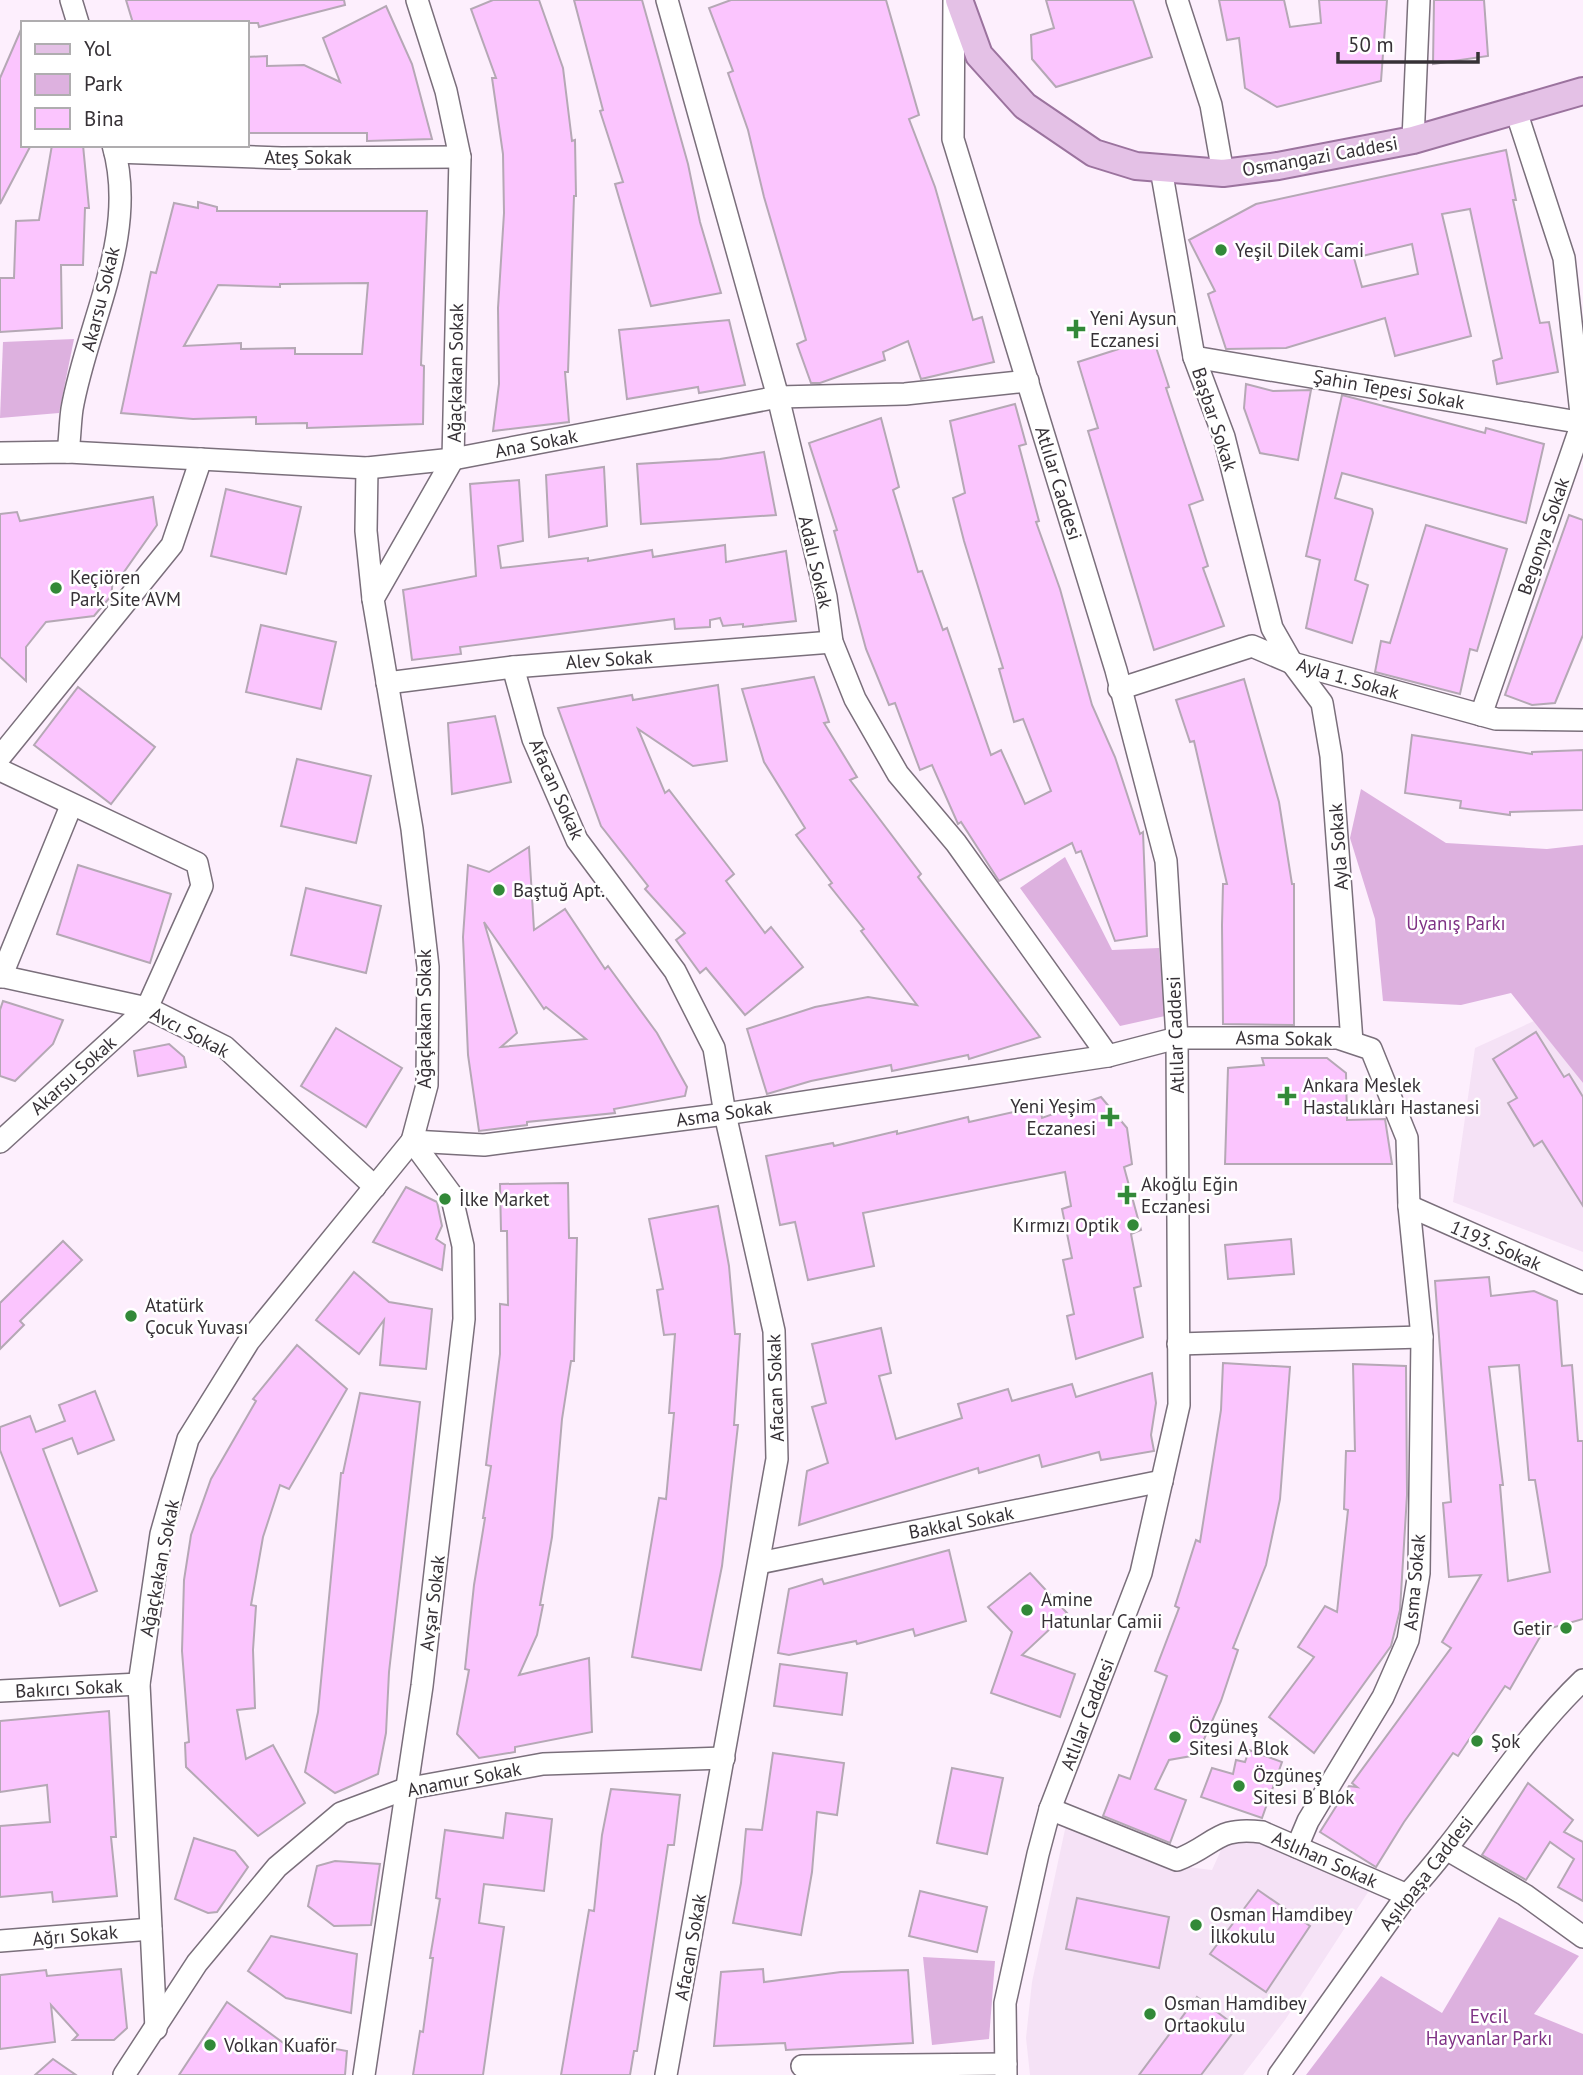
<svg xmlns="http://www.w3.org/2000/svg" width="1583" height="2075" font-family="'PT Sans',sans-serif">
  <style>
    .built { fill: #f5e2f6 }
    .green { fill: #ddb1df }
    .building { fill: #fbc5fe; stroke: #b5a8b5; stroke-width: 2; fill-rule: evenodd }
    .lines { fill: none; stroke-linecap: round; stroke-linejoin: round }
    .minor-casing { stroke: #7a6f7b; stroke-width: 24 }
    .major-casing { stroke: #9b739e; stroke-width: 30 }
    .minor { stroke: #fff; stroke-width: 21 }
    .major { stroke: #e4c1e6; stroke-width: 26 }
    .poi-dot { fill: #328938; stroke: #fff; stroke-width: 2.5 }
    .labels { text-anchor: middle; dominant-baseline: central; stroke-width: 5; stroke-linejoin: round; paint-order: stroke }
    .street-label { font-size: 19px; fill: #363136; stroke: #fff }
    .poi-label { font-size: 19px; fill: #363136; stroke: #fff; text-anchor: start }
    .park-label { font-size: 19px; fill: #7f3285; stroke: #fff }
  </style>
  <rect width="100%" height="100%" fill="#fdeffd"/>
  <!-- built -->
  <g class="built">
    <path d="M1534 1021 1583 1083V1252L1453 1202 1475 1048Z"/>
    <path d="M1066 1825 1187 1867 1212 1870 1226 1839 1256 1835 1372 1886 1285 2020 1243 2075H1030L1026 2038 1032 1982Z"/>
  </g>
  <!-- green -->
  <g class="green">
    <path d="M74 339 59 413 0 418 3 342Z"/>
    <path d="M1361 789 1446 843 1547 849 1583 845V1083L1511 993 1461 1005 1383 1001 1375 919 1350 838Z"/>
    <path d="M1065 857 1112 950 1159 948 1165 1016 1120 1026 1020 888Z"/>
    <path d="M1499 1917 1579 1956 1534 2014 1583 2034V2075H1306L1381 1976 1442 2013Z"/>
    <path d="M923 1957 995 1961 989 2039 932 2045Z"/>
  </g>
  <!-- building -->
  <g class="building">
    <path d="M126 0H344L345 5 259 27 258 23H133Z"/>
    <path d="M493 0H539L563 68 572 141 575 140 576 196H574L568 372H565L569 422 493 431 499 384 498 308 504 213 503 154 492 78H496L471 9Z"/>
    <path d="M574 0H642L688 164 700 222 721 293 651 306 615 184 623 182 600 111 603 110Z"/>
    <path d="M731 0H886L919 115 909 119 935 187 973 320 982 317 994 362 921 379 908 341 883 352 885 360 820 383H811L797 344 806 340 764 197 748 130 728 73 733 71 709 8Z"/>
    <path d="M1046 0H1133L1152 57 1056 87 1032 59 1031 35 1054 28Z"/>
    <path d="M1219 0H1284L1290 27 1321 23 1319 0H1387L1381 81 1277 107 1245 88 1239 38 1227 40Z"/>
    <path d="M1434 0H1484L1488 56 1433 64Z"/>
    <path d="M386 6 412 64 432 139 367 141V133H247V57L267 56V66L304 65 340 82 323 38Z"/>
    <path d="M23 25V145H31L0 204V78Z"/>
    <path d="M52 145H83L89 208H85L83 265H61L62 328 0 332V278H14L16 221 39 220Z"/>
    <path d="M1506 150 1516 200H1513L1540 323 1549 322 1558 372 1497 384 1493 361 1502 358 1470 209 1442 214 1471 336 1395 356 1385 318 1286 348 1226 349 1208 294 1215 291 1189 240 1256 204ZM1412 244 1418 274 1362 287 1354 258Z"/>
    <path d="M198 202 217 207V211H427L421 365 424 366 423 424 307 428V423L256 424V417L193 419 121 413 151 272 156 273 174 203 198 208ZM368 283 362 354H295V348L241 349V343L184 346 218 285 280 287V284Z"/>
    <path d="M729 320 745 385 699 393 698 387 627 399 619 330Z"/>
    <path d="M1153 338 1169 387 1166 388 1203 500 1189 505 1208 566 1203 568 1224 626 1154 650 1088 431 1098 428 1078 362Z"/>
    <path d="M1246 384 1273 391 1311 390 1298 460 1260 453 1244 408Z"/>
    <path d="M1342 395 1485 433 1486 428 1544 444 1526 523 1342 473 1335 498 1372 509 1373 513 1355 580 1368 585 1352 643 1306 628 1320 560 1306 556Z"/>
    <path d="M1015 404 1026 444 1019 446 1039 521 1036 522 1060 589 1092 705 1115 757 1140 834 1143 832 1147 936 1115 941 1081 851 1076 853 1072 843 999 881 961 822 958 824 932 765 920 770 895 703 889 705 866 649 834 531 837 530 809 443 881 418 899 487 893 490 918 572 922 571 943 630 947 628 991 755 1001 750 1025 804 1051 791 1023 719 1014 722 999 669 1003 668 964 541 953 498 965 493 950 421Z"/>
    <path d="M764 452 776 515 641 524 637 464 720 459Z"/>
    <path d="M604 467 607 526 549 537 546 475Z"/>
    <path d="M519 480 523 541 498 546 501 568 588 558V561L652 550 653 557 725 545 726 562 786 551 796 621 743 627V624L723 626 720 618 710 620V627L675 629 674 619 460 647 461 654 412 660 403 590 476 576 470 484Z"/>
    <path d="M226 489 301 507 286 574 211 556Z"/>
    <path d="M153 497 157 525 119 579 113 580 111 596 94 616 46 622 26 647V681L0 657V514L17 512 20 521Z"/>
    <path d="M1569 515 1583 520V635L1555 703 1532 705 1505 695Z"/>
    <path d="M1426 525 1507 549 1477 651 1470 649 1460 694 1375 672 1381 641 1390 643Z"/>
    <path d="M261 625 336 642 321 709 246 692Z"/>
    <path d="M814 677 829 722 824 723 857 777 850 780 921 874 918 877 1040 1037 969 1059 968 1055 892 1071 891 1065 811 1081 767 1094 747 1029 815 1007 868 997 917 1005 861 931 864 929 829 885 832 883 796 835 805 828 764 762 742 689Z"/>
    <path d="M1244 679 1279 802 1292 884H1294V1025L1223 1024 1222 925 1223 884H1227L1194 741 1190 742 1176 700Z"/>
    <path d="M718 685 727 761 693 766 638 729 665 793 669 790 734 874 726 881 765 933 771 927 803 967 745 1015 706 968 700 973 676 940 685 933 645 889 648 886 601 826 558 708 632 695 633 700Z"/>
    <path d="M78 687 155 747 111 804 34 745Z"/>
    <path d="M495 716 511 782 452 794 448 723Z"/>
    <path d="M1412 735 1532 754V752L1583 750V810L1510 812V815L1460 808 1461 801 1405 793Z"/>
    <path d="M297 759 371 776 356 843 281 826Z"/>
    <path d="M529 847 534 930 565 909 605 969 608 966 657 1033 687 1087 685 1096 614 1109 615 1113 527 1122V1125L479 1131 468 1055 463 937 468 865 489 872ZM484 922 544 1009 546 1007 586 1039 501 1047 517 1033Z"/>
    <path d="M78 865 171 894 150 963 57 934Z"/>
    <path d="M306 888 381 906 366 973 291 955Z"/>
    <path d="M3 1001 63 1020 53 1044 15 1081 0 1076V1010Z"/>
    <path d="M336 1028 402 1068 366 1127 301 1086Z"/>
    <path d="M1536 1032 1564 1077 1569 1074 1583 1097V1206L1542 1141 1534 1146 1508 1103 1517 1098 1493 1059Z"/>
    <path d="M169 1044 184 1057 186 1067 138 1076 134 1051Z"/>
    <path d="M1262 1058H1327L1346 1073 1347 1120 1385 1119 1392 1164H1225L1228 1068 1264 1065Z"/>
    <path d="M1101 1097 1127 1128 1132 1164 1124 1167 1141 1230 1131 1234 1141 1286 1134 1288 1143 1337 1076 1359 1067 1316 1074 1314 1063 1260 1072 1258 1062 1209 1071 1206 1065 1172 863 1213 874 1266 808 1280 795 1222 780 1225 766 1156 833 1143 834 1146 897 1131V1134L968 1117 969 1122 1040 1106 1042 1118Z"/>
    <path d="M568 1183 569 1238H577L574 1361H571L562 1419 552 1537 540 1605H543L537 1635 519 1675 589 1658 592 1732 515 1747V1752L479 1758 457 1734 469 1670 465 1669 474 1585 485 1518H483L491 1466 486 1465 500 1354V1304L508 1305 507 1231H501L500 1184Z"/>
    <path d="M406 1187 437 1202 442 1226 436 1239 445 1245 442 1270 373 1242Z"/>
    <path d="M718 1206 729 1266 735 1334H740L734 1425H738L722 1566 701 1670 632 1657 659 1498 666 1499 674 1413H669L675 1334 664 1335 657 1290 663 1289 649 1219Z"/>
    <path d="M1291 1239 1294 1274 1228 1279 1225 1245Z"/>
    <path d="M63 1241 82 1260 20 1321 24 1325 0 1349V1303Z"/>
    <path d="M354 1272 389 1302 432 1309 426 1369 380 1365 384 1320 359 1354 316 1320Z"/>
    <path d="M1489 1277 1491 1296 1534 1291 1557 1301 1562 1366 1572 1365 1578 1441H1583V1619L1544 1630 1510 1689 1505 1686 1458 1756 1453 1753 1404 1822 1376 1867 1320 1832 1349 1786 1357 1787 1352 1783 1451 1648 1442 1642 1481 1575 1449 1577 1443 1503 1451 1502 1435 1281ZM1519 1365 1529 1480H1535L1550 1572 1508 1581 1500 1485H1503L1489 1367Z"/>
    <path d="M881 1328 891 1373 879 1376 896 1439 962 1418 958 1404 1008 1389 1012 1401 1072 1384 1076 1397 1152 1373 1156 1403 1151 1435 1154 1451 1101 1460 1099 1452 1042 1467 1039 1455 979 1473 978 1468 799 1525 807 1471 828 1463 812 1407 826 1403 812 1344Z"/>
    <path d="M297 1345 347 1389 289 1489 280 1485 263 1537 251 1605 256 1606 253 1650 255 1708 237 1710 246 1759 273 1745 305 1803 258 1836 186 1767 185 1743 189 1742 182 1651 184 1580 191 1535 211 1479 256 1401 253 1399Z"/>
    <path d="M1223 1363 1290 1367 1280 1499 1266 1565 1233 1648 1238 1650 1221 1701 1197 1755 1169 1760 1155 1789 1186 1800 1170 1843 1103 1816 1119 1775 1130 1779 1167 1676 1155 1671 1179 1608 1175 1606 1196 1540 1200 1542 1221 1410Z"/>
    <path d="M1353 1364 1406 1366 1407 1495 1400 1610 1391 1646 1314 1753 1269 1717 1314 1657 1298 1647 1325 1606 1337 1612 1348 1510 1344 1509 1346 1451H1355Z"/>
    <path d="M95 1391 114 1440 78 1454 72 1438 43 1449 97 1591 60 1606 0 1450V1427L30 1416 36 1432 65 1421 59 1405Z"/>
    <path d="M360 1393 420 1402 389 1672 386 1733 378 1774 335 1793 305 1772 318 1712 341 1473H343Z"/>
    <path d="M949 1550 966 1621 915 1636 913 1629 857 1644 856 1641 789 1655 778 1653 789 1589 822 1579 824 1584Z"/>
    <path d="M1030 1573 1067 1613 1022 1655 1075 1674 1060 1717 991 1693 1012 1632 988 1607Z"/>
    <path d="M780 1664 847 1673 842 1715 774 1706Z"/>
    <path d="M109 1711 116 1837H111L117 1896 53 1902 52 1892 0 1897V1826L50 1822 47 1785 0 1792V1721Z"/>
    <path d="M1249 1750 1282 1762 1262 1818 1201 1797 1212 1768 1233 1774 1236 1760 1245 1762Z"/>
    <path d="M773 1753 844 1763 837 1815 817 1812 812 1872 801 1935 733 1923 741 1883 746 1829 762 1830Z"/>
    <path d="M952 1768 1003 1778 987 1854 937 1843Z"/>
    <path d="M1528 1783 1573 1820 1564 1832 1583 1842V1901L1558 1887 1574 1859 1550 1842 1526 1880 1482 1855Z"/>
    <path d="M611 1789 680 1795 674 1845H668L637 2051H634L630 2075H561L589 1910 594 1911 602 1835Z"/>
    <path d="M506 1813 552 1819 544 1891 484 1884 479 1923 504 1927 483 2075H413L420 2031 423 2032 433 1958H430L440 1899 436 1898 445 1830 503 1838Z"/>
    <path d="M194 1838 235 1851 248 1867 217 1912 208 1913 175 1899Z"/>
    <path d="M335 1861 380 1864 371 1925 334 1926 308 1906 317 1866Z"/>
    <path d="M1258 1890 1310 1926 1266 1992 1210 1954Z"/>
    <path d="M920 1891 987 1907 977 1952 909 1936Z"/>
    <path d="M1077 1898 1169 1917 1159 1968 1066 1949Z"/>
    <path d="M271 1936 357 1954 351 2013 286 1998 248 1971Z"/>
    <path d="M121 1969 127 2028 114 2040H73L78 2035 51 2005 55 2042 0 2049V1975L46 1970 47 1976Z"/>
    <path d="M763 1969 764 1982 841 1972 908 1970 913 2043 786 2050 785 2043 714 2046 721 1972Z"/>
    <path d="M1197 1997 1237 2027 1201 2075H1139Z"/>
    <path d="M227 2002 289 2047 292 2041 347 2051 345 2075H179Z"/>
    <path d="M53 2059 76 2075H35Z"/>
  </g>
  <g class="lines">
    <!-- minor casing -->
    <g class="minor-casing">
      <g id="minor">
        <path d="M71 0 78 23"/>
        <path d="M667 0 778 397 826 597 832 642 855 699 898 774 956 843 1108 1056"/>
        <path d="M954 0 953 139 1116 670 1166 861 1177 1038 1179 1405 1141 1573 1050 1809 1038 1854 1005 2003 1006 2075"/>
        <path d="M1177 0 1211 105 1223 173"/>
        <path d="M1413 140 1419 0"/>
        <path d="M115 152 281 158 460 157"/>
        <path d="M1161 169 1194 357 1224 437 1272 628 1292 663 1322 703 1331 756 1352 1042"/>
        <path d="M1194 357 1583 423"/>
        <path d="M68 452C70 438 70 423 72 409 87 323 139 235 113 145"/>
        <path d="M0 453 68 452 367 468 453 459 778 397 905 394 1028 381"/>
        <path d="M367 468 366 531 373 599"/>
        <path d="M513 667 533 739 577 840 675 971 714 1048 725 1114 774 1331 777 1459 666 2075"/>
        <path d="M387 683 513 667 832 642"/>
        <path d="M1119 689 1252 646 1292 663 1496 719 1583 720"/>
        <path d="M1481 715 1582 423 1564 258 1516 111"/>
        <path d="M0 757 172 545 201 459"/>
        <path d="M0 770 197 863 202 886 147 1008 0 1142"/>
        <path d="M0 976 147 1008 225 1047 375 1187"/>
        <path d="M1 977 71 806"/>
        <path d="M412 1141 484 1145 725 1114 1108 1056 1177 1038H1338L1371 1049 1407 1138 1409 1206 1422 1337 1419 1573 1408 1640 1383 1697 1308 1821 1297 1847"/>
        <path d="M1409 1206 1583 1283"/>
        <path d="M1178 1344 1422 1337"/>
        <path d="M759 1563 1162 1481"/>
        <path d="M0 1691 139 1684"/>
        <path d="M1050 1809 1177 1860C1216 1845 1216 1826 1262 1832L1407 1895"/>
        <path d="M1446 1849 1525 1895 1583 1937"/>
        <path d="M0 1941 151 1929"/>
        <path d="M156 2029 139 1684 161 1534 188 1439 249 1341 412 1141 427 1085 428 967 412 829 373 599 453 459 460 157 446 91 417 0"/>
        <path d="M802 2066 1006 2064"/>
        <path d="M124 2075 197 1963 277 1867 341 1813 405 1789 543 1764 724 1758"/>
        <path d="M364 2075 422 1686 464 1319 463 1246 451 1194 412 1141"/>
        <path d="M1279 2075 1407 1895C1470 1827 1516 1744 1583 1680"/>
      </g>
    </g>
    <!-- major casing -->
    <g class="major-casing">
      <path id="major" d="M959 0 979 55 1025 106 1094 153 1136 166 1223 173 1278 166 1413 140 1583 91"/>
    </g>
    <!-- minor -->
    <use href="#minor" class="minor"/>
    <!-- major -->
    <use href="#major" class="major"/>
  </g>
  <!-- markers -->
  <g class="poi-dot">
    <circle cx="1221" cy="250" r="7"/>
    <path d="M1072.5 318.5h7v7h7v7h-7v7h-7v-7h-7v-7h7z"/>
    <circle cx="56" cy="588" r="7"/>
    <circle cx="499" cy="890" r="7"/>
    <path d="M1283.5 1085.5h7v7h7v7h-7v7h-7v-7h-7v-7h7z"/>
    <path d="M1106.5 1106.5h7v7h7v7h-7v7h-7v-7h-7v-7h7z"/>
    <path d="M1123.5 1184.5h7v7h7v7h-7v7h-7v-7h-7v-7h7z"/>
    <circle cx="445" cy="1199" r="7"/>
    <circle cx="1133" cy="1225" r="7"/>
    <circle cx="131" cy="1316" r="7"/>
    <circle cx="1027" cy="1610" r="7"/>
    <circle cx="1566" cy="1628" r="7"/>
    <circle cx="1175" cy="1737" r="7"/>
    <circle cx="1477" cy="1741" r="7"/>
    <circle cx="1239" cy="1786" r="7"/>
    <circle cx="1196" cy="1925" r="7"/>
    <circle cx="1150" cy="2014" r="7"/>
    <circle cx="210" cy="2045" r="7"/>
  </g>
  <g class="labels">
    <!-- street labels -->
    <g class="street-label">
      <text transform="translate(1320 156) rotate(-10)">Osmangazi Caddesi</text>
      <text x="308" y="157">Ateş Sokak</text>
      <text transform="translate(100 299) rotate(-76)">Akarsu Sokak</text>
      <text transform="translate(455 373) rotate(-89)">Ağaçkakan Sokak</text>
      <text transform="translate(1389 389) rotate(10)">Şahin Tepesi Sokak</text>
      <text transform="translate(1215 419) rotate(72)">Başbar Sokak</text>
      <text transform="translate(536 443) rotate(-11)">Ana Sokak</text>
      <text transform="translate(1059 483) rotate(73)">Atlılar Caddesi</text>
      <text transform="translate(1543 536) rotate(-71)">Begonya Sokak</text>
      <text transform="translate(816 562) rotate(77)">Adalı Sokak</text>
      <text transform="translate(609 659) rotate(-4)">Alev Sokak</text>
      <text transform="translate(1348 678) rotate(16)">Ayla 1. Sokak</text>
      <text transform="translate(557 789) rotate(66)">Afacan Sokak</text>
      <text transform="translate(1338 847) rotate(-94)">Ayla Sokak</text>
      <text transform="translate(424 1019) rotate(-90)">Ağaçkakan Sokak</text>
      <text transform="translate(190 1032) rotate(28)">Avcı Sokak</text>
      <text transform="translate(1175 1035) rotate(-92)">Atlılar Caddesi</text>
      <text transform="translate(1284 1038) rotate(1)">Asma Sokak</text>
      <text transform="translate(73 1075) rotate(-42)">Akarsu Sokak</text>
      <text transform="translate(724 1113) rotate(-8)">Asma Sokak</text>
      <text transform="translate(1496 1245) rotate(24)">1193. Sokak</text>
      <text transform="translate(775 1388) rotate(-92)">Afacan Sokak</text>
      <text transform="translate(961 1522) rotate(-11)">Bakkal Sokak</text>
      <text transform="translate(159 1568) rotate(-79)">Ağaçkakan Sokak</text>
      <text transform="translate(1414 1582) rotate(-85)">Asma Sokak</text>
      <text transform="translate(432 1603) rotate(-83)">Avşar Sokak</text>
      <text transform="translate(69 1688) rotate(-3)">Bakırcı Sokak</text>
      <text transform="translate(1087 1714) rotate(-69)">Atlılar Caddesi</text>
      <text transform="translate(464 1779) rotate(-11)">Anamur Sokak</text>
      <text transform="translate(1325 1859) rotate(24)">Aslıhan Sokak</text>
      <text transform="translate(1426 1873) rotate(-52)">Aşıkpaşa Caddesi</text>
      <text transform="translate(75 1935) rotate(-5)">Ağrı Sokak</text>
      <text transform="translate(690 1947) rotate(-80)">Afacan Sokak</text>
    </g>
    <!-- poi labels -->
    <g class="poi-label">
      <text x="1235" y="250">Yeşil Dilek Cami</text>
      <text x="1090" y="318">Yeni Aysun<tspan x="1090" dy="22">Eczanesi</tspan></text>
      <text x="70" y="577">Keçiören<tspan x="70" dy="22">Park Site AVM</tspan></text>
      <text x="513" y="890">Baştuğ Apt.</text>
      <text x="1303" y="1085">Ankara Meslek<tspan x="1303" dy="22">Hastalıkları Hastanesi</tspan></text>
      <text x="1096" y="1106" text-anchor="end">Yeni Yeşim<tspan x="1096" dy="22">Eczanesi</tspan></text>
      <text x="1141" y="1184">Akoğlu Eğin<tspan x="1141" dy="22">Eczanesi</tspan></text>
      <text x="459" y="1199">İlke Market</text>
      <text x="1119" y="1225" text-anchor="end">Kırmızı Optik</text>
      <text x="145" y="1305">Atatürk<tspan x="145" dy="22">Çocuk Yuvası</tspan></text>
      <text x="1041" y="1599">Amine<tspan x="1041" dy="22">Hatunlar Camii</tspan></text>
      <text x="1552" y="1628" text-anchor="end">Getir</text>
      <text x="1189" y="1726">Özgüneş<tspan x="1189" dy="22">Sitesi A Blok</tspan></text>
      <text x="1491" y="1741">Şok</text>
      <text x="1253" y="1775">Özgüneş<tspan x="1253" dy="22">Sitesi B Blok</tspan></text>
      <text x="1210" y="1914">Osman Hamdibey<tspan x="1210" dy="22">İlkokulu</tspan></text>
      <text x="1164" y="2003">Osman Hamdibey<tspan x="1164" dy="22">Ortaokulu</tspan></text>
      <text x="224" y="2045">Volkan Kuaför</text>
    </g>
    <!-- park labels -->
    <g class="park-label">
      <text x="1456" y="923">Uyanış Parkı</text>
      <text x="1489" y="2016">Evcil<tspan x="1489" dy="22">Hayvanlar Parkı</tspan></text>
    </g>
  </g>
  <!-- legend -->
  <rect x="21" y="21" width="228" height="126" fill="#ffffff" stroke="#afadaf" stroke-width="2"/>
  <rect x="35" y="44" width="35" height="10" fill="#e4c1e6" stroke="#afadaf" stroke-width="2"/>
  <text x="84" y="56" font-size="21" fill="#363136">Yol</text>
  <rect x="35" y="74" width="35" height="21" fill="#ddb1df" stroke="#afadaf" stroke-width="2"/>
  <text x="84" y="91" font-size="21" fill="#363136">Park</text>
  <rect x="35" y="108" width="35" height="21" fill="#fbc5fe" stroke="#afadaf" stroke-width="2"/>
  <text x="84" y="126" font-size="21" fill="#363136">Bina</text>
  <!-- scale -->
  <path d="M1338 52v10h140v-10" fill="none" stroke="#363136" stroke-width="3.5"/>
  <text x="1348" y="52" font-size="21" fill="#363136" stroke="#ffffff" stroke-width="5" paint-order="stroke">50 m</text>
</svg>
